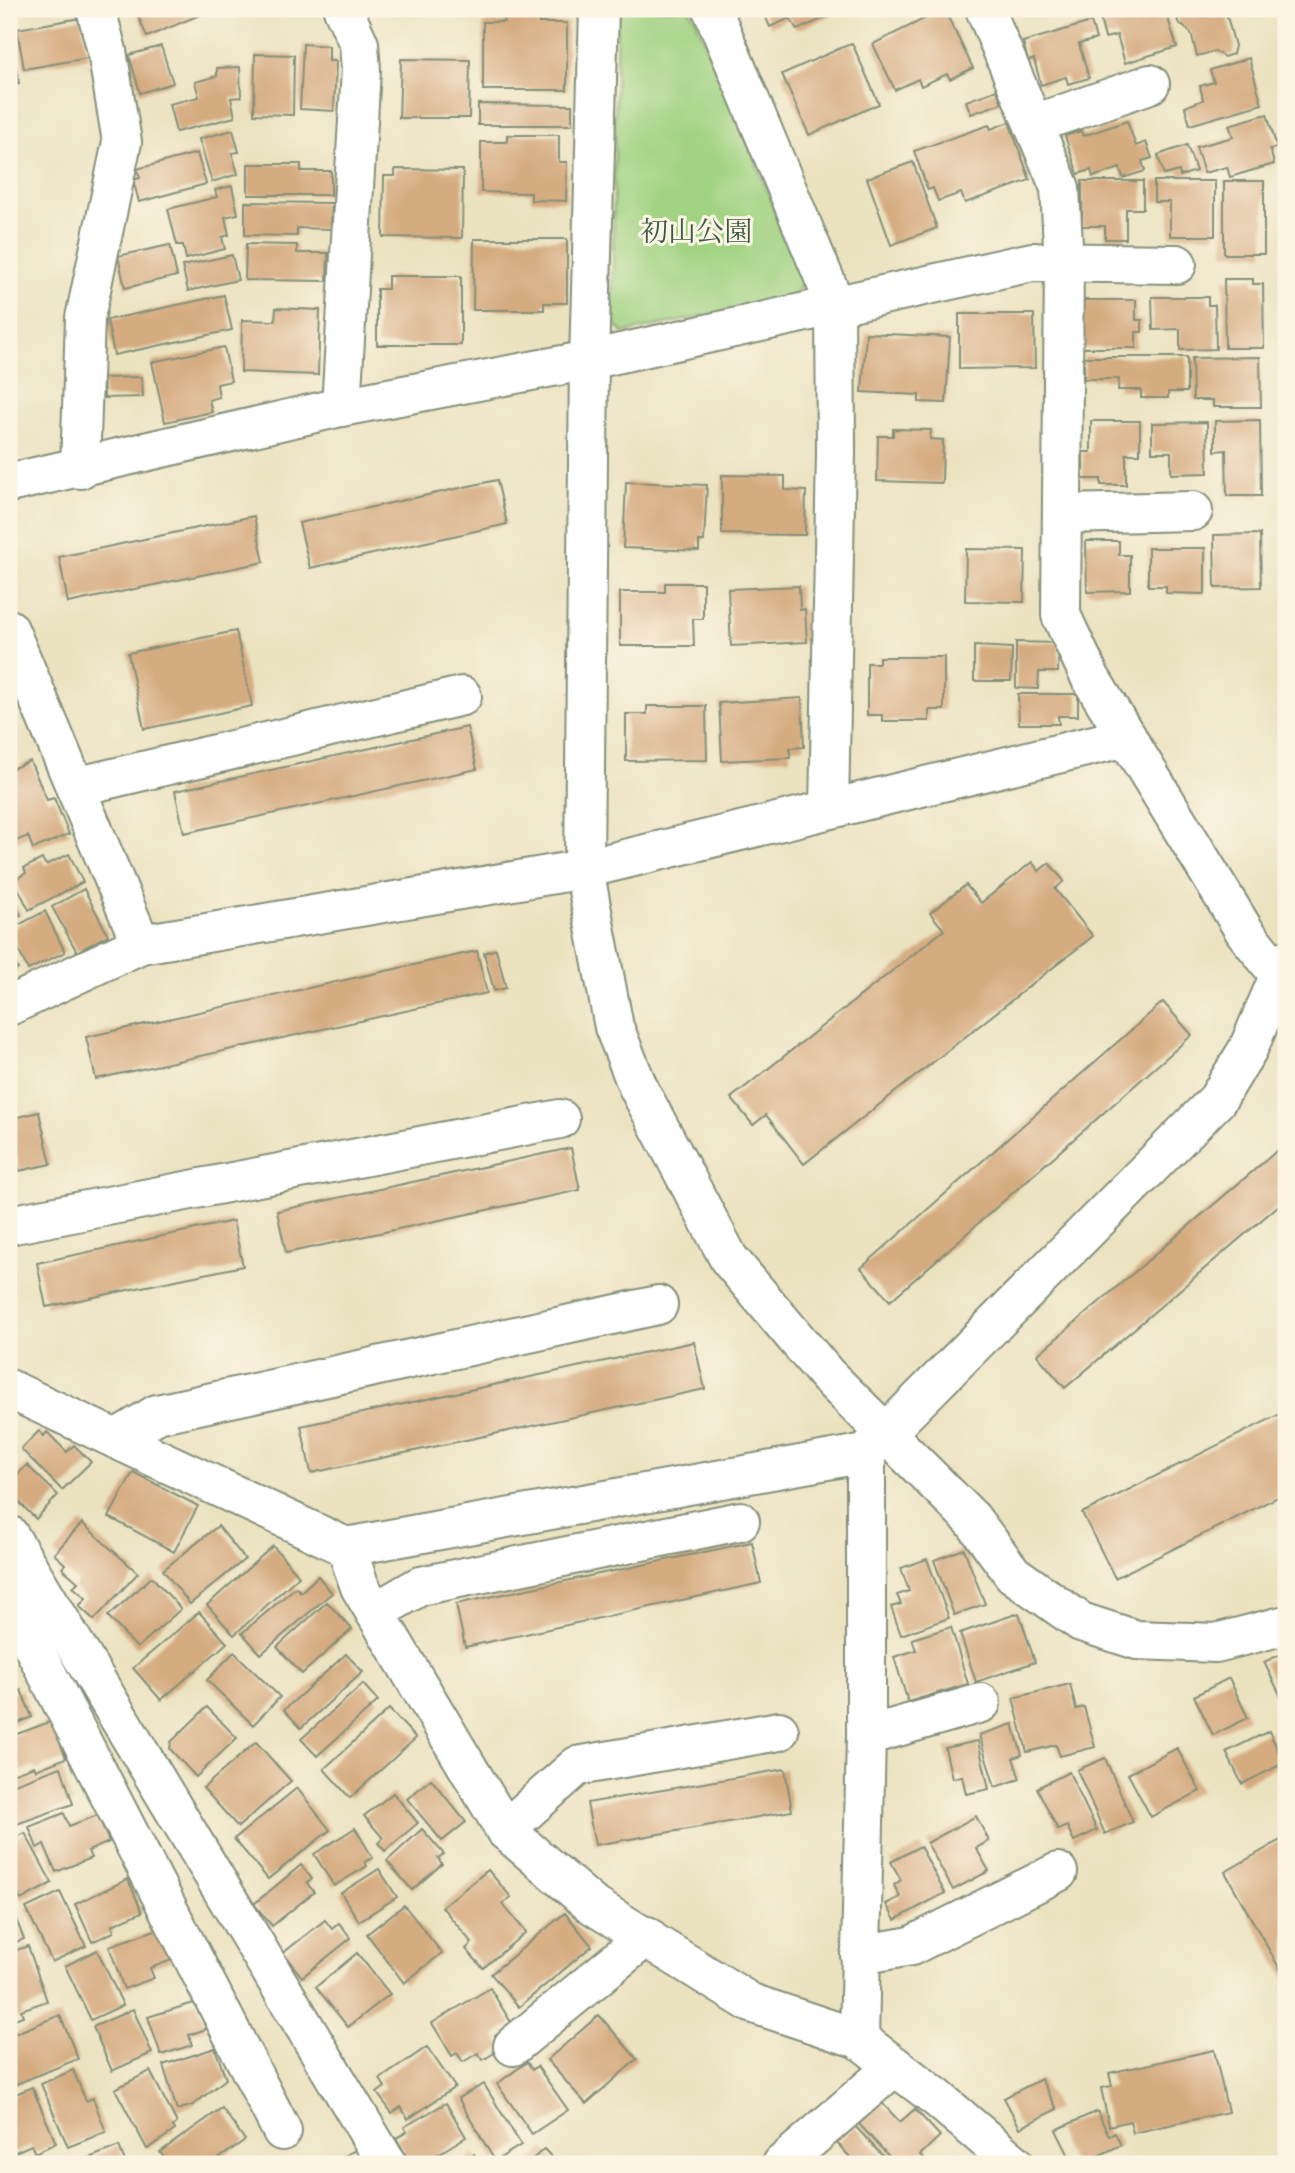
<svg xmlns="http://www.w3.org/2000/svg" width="1295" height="2173" font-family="'Old Standard TT','Noto Serif JP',serif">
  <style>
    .green { fill: #a2d383; stroke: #60885c; stroke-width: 2 }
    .building { fill: #d5ab80 }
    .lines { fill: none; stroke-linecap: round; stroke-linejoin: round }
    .minor-casing { stroke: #85907a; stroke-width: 42 }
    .minor { stroke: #fff; stroke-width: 38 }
    .labels { text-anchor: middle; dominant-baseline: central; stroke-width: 6; stroke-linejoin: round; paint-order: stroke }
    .park-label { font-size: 28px; fill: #395b44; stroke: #fcf5e5 }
  </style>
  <rect width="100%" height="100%" fill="#fcf5e5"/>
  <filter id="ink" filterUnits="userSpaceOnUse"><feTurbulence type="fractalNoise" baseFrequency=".0143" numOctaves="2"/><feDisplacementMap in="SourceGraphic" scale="14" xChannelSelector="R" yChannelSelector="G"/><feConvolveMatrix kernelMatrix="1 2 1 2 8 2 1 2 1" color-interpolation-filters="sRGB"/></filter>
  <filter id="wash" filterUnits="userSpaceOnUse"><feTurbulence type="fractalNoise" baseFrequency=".00686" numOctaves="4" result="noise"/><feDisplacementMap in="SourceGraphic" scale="28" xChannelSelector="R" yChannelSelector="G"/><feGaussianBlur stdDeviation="1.57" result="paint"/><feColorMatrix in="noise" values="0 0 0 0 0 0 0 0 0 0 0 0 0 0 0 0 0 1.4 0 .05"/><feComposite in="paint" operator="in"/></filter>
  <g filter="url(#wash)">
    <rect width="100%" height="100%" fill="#ebe2c0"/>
    <!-- green -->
    <path class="green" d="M617 9H688L696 20 805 280 792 297 623 333 612 320Z"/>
    <g id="blocks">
      <!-- building -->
      <g class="building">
        <path d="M135 9H214L147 37Z"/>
        <path d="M762 9H840L841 11 797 30 790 18 770 27Z"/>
        <path d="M944 9 973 68 950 79 947 74 921 86 918 79 895 90 873 44Z"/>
        <path d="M1136 9H1165L1177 47 1125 63 1117 35 1105 38 1100 19Z"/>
        <path d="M1175 9H1225L1235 46 1233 54 1224 57 1215 51 1197 56 1191 33 1178 22Z"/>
        <path d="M504 14H539V23H567V90H483V22H504Z"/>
        <path d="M81 18 88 58 24 69 17 29Z"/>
        <path d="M1091 22 1096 39 1079 44 1089 78 1068 84 1066 77 1041 85 1034 59 1028 61 1023 42Z"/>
        <path d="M9 30 19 83 9 85Z"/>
        <path d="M852 43 879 104 809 135 782 74Z"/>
        <path d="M303 44 329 46V61H336L334 111 300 109Z"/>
        <path d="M161 46 173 83 140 93 129 55Z"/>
        <path d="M255 54 294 55 293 115 254 114Z"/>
        <path d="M1249 58 1262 104 1190 125 1185 107 1203 100 1200 86 1214 82 1210 70Z"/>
        <path d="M401 59 470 60 469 118H399Z"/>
        <path d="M240 67 241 97 231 98 235 117 176 132 169 104 199 97 195 82 217 76V68Z"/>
        <path d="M997 90 1002 103 971 114 966 101Z"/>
        <path d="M478 104 572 105V125H478Z"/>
        <path d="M1267 114 1277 148 1270 149 1274 164 1230 177 1227 167 1204 173 1196 147 1233 137 1229 125Z"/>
        <path d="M1127 121 1136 146 1146 142 1152 158 1142 161 1145 171 1123 178 1120 168 1093 177 1091 170 1078 174 1065 136 1081 131 1083 136Z"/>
        <path d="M1009 122 1030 180 965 203 961 193 938 201 933 188 928 190 914 151 989 125 991 129Z"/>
        <path d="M233 130 239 152 232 153 238 174 212 182 199 139Z"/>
        <path d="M507 135H559V162H567L566 201 531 200V193L481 192V142H507Z"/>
        <path d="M1187 145 1196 171 1180 176 1179 171 1164 175 1158 155Z"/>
        <path d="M197 153 206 184 139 202 133 180 140 178 137 169Z"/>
        <path d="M913 162 937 228 891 245 867 178Z"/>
        <path d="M248 164H301V171H331V195H248Z"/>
        <path d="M395 169 463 170 462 238 383 237 384 176H395Z"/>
        <path d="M1082 181H1143V209H1126V239H1105V226H1082Z"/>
        <path d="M1154 181H1215V236H1170V202H1154Z"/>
        <rect x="1224" y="181" width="40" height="73"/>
        <path d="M232 186 238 214 225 217 229 235 222 237 225 249 186 259 183 245H177L168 209 217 197 215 190Z"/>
        <path d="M245 202 332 203 331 229 297 228V236L245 235Z"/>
        <path d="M474 239H567V303H544V310H473Z"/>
        <path d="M246 244 297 245V253H328L327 281 245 280Z"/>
        <path d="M170 245 177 276 125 288 118 256Z"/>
        <path d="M232 255 238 280 188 291 182 266Z"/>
        <path d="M388 276H461V345H377V289H388Z"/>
        <path d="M1224 279H1253V284H1263L1264 348H1225Z"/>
        <path d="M224 295 232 330 114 355 107 320Z"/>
        <path d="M1152 297H1208V305H1215L1216 349 1180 350V329L1153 330Z"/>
        <path d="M1083 300H1136V320H1142V332H1136V348H1083Z"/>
        <path d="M276 308 320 310 318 375 241 372 242 320 275 321Z"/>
        <path d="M959 314H1034L1035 368 959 369Z"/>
        <path d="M866 333 950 337 946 403 919 402V395L862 392Z"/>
        <path d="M224 347 231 381 217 384 219 397 209 400 212 412 165 422 152 362Z"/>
        <path d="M1084 357H1187V392H1168V398H1141V390H1118L1119 379H1084Z"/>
        <path d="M1260 357 1261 407H1213V400H1193L1192 358Z"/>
        <path d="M142 377 143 397 104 398 103 378Z"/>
        <path d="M1260 420 1261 496H1227L1226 450 1215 451V421Z"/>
        <path d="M1091 421H1140V454H1126V485H1101V479H1083V452H1091Z"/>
        <path d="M1207 422 1208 473 1171 474V452H1152V423Z"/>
        <path d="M893 429 931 430 930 439 943 440 942 483 877 481 878 436H893Z"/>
        <path d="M722 475 785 476V490L806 491 805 535 722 534Z"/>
        <path d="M497 480 507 524 310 568 299 523Z"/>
        <path d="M626 482 707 485 704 541H699V551L623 548Z"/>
        <path d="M254 516 264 562 68 603 59 557Z"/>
        <path d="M1260 534 1261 587 1215 588 1214 535Z"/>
        <path d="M1086 541H1119V555H1130V591L1087 592Z"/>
        <path d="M1148 548H1205V594L1166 593V586H1148Z"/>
        <path d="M966 549 1025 550 1024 602 965 601Z"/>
        <path d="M665 583H703V619H693L694 646H620V592H665Z"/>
        <path d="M799 586 800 610 805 609 807 642 731 646 728 589Z"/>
        <path d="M236 631 252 706 144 729 128 653Z"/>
        <path d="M1016 642 1059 643 1058 672H1039L1038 689 1016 688Z"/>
        <path d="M974 646 1012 648 1011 681H974Z"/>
        <path d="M879 657H944V710H929V721H882V715H867V663H879Z"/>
        <path d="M1018 694H1078V716H1058L1059 724H1019Z"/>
        <path d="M802 698 804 747 790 748V758L722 761 719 703Z"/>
        <path d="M647 706H706L707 760 626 761V714H647Z"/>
        <path d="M467 727 477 769 184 833 175 791Z"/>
        <path d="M30 761 47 800 54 798 69 834 33 849 28 836 9 844V770Z"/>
        <path d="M69 854 83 882 29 910 14 880 26 873 24 868 42 859 46 865Z"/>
        <path d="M1032 862 1039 871 1049 863 1064 881 1055 889 1093 936 804 1164 766 1115 753 1125 731 1098 944 930 930 913 966 885 981 903Z"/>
        <path d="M84 889 108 935 77 952 52 907Z"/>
        <path d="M9 892 21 915 9 921Z"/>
        <path d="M45 911 65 952 28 970 9 930Z"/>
        <path d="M496 949 506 988 494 991 484 953Z"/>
        <path d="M9 951 18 969 9 973Z"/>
        <path d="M477 951 487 993 96 1079 86 1037Z"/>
        <path d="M1163 1002 1192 1035 890 1301 861 1268Z"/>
        <path d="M39 1112 51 1164 19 1171 9 1119Z"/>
        <path d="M1286 1143V1199L1065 1388 1037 1355Z"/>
        <path d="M571 1148 580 1190 286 1253 277 1211Z"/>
        <path d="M233 1221 243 1266 46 1307 37 1263Z"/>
        <path d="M694 1342 705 1389 311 1473 301 1426Z"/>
        <path d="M1286 1411V1493L1115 1578 1082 1513Z"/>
        <path d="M39 1431 44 1436 47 1432 67 1452 74 1445 91 1462 62 1490 21 1449Z"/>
        <path d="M27 1465 58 1495 36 1519 9 1492V1483Z"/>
        <path d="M133 1472 198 1506 174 1552 109 1517Z"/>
        <path d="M82 1523 138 1573 94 1620 79 1606 86 1598 73 1587 78 1582 62 1568 65 1564 54 1554Z"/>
        <path d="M218 1526 245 1559 190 1604 163 1570Z"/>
        <path d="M752 1542 761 1583 465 1647 456 1604Z"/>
        <path d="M273 1546 299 1576 234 1635 207 1605Z"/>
        <path d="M964 1549 985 1604 954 1615 934 1560Z"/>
        <path d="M927 1559 949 1618 901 1635 891 1607 901 1604 897 1595 909 1591 901 1568Z"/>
        <path d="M318 1576 332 1593 261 1654 242 1633 296 1587 301 1592Z"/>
        <path d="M152 1577 181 1609 137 1648 108 1616Z"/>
        <path d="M327 1602 352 1629 302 1674 277 1647Z"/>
        <path d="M199 1612 227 1643 161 1700 133 1668Z"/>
        <path d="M1019 1613 1035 1662 976 1682 960 1633Z"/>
        <path d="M951 1627 968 1684 908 1702 894 1657 916 1650 912 1639Z"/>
        <path d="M234 1652 280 1697 253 1725 207 1680Z"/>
        <path d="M1286 1652V1707L1264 1662Z"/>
        <path d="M346 1654 363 1672 301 1728 284 1710Z"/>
        <path d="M1229 1678 1248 1718 1213 1735 1194 1696Z"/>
        <path d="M363 1684 378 1701 317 1756 301 1739Z"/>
        <path d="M1070 1684 1076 1709 1084 1707 1095 1747 1060 1756 1056 1745 1027 1752 1013 1698Z"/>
        <path d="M21 1690 32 1717 9 1727V1695Z"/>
        <path d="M207 1707 237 1738 196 1777 170 1749 171 1742Z"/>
        <path d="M389 1709 416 1738 350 1798 324 1769Z"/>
        <path d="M52 1721 66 1758 36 1770 34 1766 9 1775V1737Z"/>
        <path d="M1013 1724 1022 1755 1013 1758 1020 1779 995 1787 979 1735Z"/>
        <path d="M1269 1731 1284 1763 1242 1784 1226 1752Z"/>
        <path d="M978 1741 989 1789 966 1794 962 1776 952 1778 945 1748Z"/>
        <path d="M256 1742 291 1781 238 1827 203 1788Z"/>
        <path d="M1177 1748 1200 1791 1151 1817 1128 1774Z"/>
        <path d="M1105 1758 1133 1822 1105 1834 1077 1770Z"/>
        <path d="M61 1767 73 1804 14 1825 9 1809V1786Z"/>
        <path d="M785 1769 792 1811 595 1845 587 1803Z"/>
        <path d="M1069 1772 1097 1830 1074 1841 1067 1826 1058 1830 1037 1788Z"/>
        <path d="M431 1779 466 1822 442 1841 407 1799Z"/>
        <path d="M297 1788 330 1830 268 1879 234 1839Z"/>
        <path d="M393 1793 418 1823 385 1851 378 1843 383 1838 364 1816Z"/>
        <path d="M64 1813 69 1826 98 1815 109 1842 88 1851 91 1858 56 1872 44 1844 37 1848 29 1827Z"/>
        <path d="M976 1816 989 1841 976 1848 989 1871 953 1890 927 1843Z"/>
        <path d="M355 1828 373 1858 365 1862 367 1866 334 1886 314 1854Z"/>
        <path d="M422 1829 444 1854 438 1858 442 1864 412 1890 387 1861Z"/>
        <path d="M25 1833 52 1883 21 1900 9 1877V1841Z"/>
        <path d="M1286 1837V1980L1225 1872Z"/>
        <path d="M920 1846 945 1893 895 1920 886 1904 900 1897 894 1885 901 1880 891 1862Z"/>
        <path d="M301 1865 312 1879 307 1883 314 1892 272 1926 254 1904Z"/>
        <path d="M379 1869 397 1897 359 1921 341 1893Z"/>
        <path d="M488 1870 511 1897 502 1904 526 1932 483 1968 466 1949 472 1943 442 1907Z"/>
        <path d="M128 1879 142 1912 112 1925 114 1932 92 1942 75 1904Z"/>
        <path d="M60 1892 86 1946 52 1962 26 1908Z"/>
        <path d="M404 1905 442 1953 404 1983 367 1934Z"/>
        <path d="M565 1913 592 1946 519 2007 491 1974Z"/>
        <path d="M15 1917 24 1939 9 1945V1920Z"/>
        <path d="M325 1920 332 1929 339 1923 351 1938 302 1977 283 1953Z"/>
        <path d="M161 1928 172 1960 150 1968 154 1978 124 1989 109 1946Z"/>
        <path d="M28 1946 47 2001 21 2010 23 2016 9 2021V1953Z"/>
        <path d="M97 1950 123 2005 91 2020 65 1966Z"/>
        <path d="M357 1953 390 1994 348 2027 316 1987Z"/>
        <path d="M490 1988 512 2024 495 2035 502 2048 483 2060 478 2053 463 2062 457 2053 452 2056 432 2023Z"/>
        <path d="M197 2002 206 2029 189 2035 192 2045 161 2055 148 2017Z"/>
        <path d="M133 2009 152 2053 112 2071 93 2027Z"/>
        <path d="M60 2015 78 2059 9 2087V2036Z"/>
        <path d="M599 2015 637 2059 586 2104 547 2060Z"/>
        <path d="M427 2047 455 2087 408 2119 401 2107 392 2113 377 2093 385 2087 380 2079Z"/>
        <path d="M215 2048 226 2079 193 2105 177 2110 163 2065Z"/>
        <path d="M1214 2050 1228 2112 1133 2133 1130 2121 1109 2126 1101 2088 1112 2086 1109 2073Z"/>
        <path d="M527 2062 532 2070 537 2066 568 2110 532 2134 497 2084Z"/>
        <path d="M73 2070 86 2101 93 2098 106 2132 68 2147 41 2084Z"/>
        <path d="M150 2071 177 2123 173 2126 175 2130 147 2149 115 2089Z"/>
        <path d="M1041 2079 1057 2109 1020 2128 1004 2098Z"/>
        <path d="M484 2084 521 2145 495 2161 458 2098Z"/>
        <path d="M32 2087 56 2143 35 2153 31 2145 9 2155V2097Z"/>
        <path d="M446 2103 466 2137 423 2163 420 2159 411 2164 396 2138 407 2132 404 2127Z"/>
        <path d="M882 2103 900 2122 915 2109 940 2136 920 2155 926 2162 924 2164H896L859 2124Z"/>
        <path d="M222 2108 245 2140 211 2164H169L160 2152Z"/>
        <path d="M1097 2111 1109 2136 1115 2133 1121 2145 1081 2164H1073L1056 2130Z"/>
        <path d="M855 2126 890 2164H841L850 2157 837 2143Z"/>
        <path d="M119 2146 126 2164H74Z"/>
        <path d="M357 2149 366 2164H330Z"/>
        <path d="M544 2149 558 2164H527Z"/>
        <path d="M474 2154 482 2164H459Z"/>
      </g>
    </g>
  </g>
  <g filter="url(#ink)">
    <use href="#blocks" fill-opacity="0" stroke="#85907a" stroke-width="2"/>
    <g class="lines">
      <!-- minor casing -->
      <g class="minor-casing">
        <g id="minor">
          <path d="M599 9 589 360 584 869 614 1027 638 1087 729 1259 827 1375 972 1519 1013 1574 1081 1622 1137 1640 1216 1643 1286 1625"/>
          <path d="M712 9 835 304 836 452 829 809"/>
          <path d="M985 9 1060 188 1064 264 1061 615 1090 677 1245 932 1280 976"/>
          <path d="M1034 124 1150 84"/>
          <path d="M341 407 361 70 359 44 343 9"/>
          <path d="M80 469 85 318 122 142 107 51 96 9"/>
          <path d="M9 483 341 407 589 360 1032 262 1177 264"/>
          <path d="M1064 514 1193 511"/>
          <path d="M9 629 141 944"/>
          <path d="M75 787 462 696"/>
          <path d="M9 1006 141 944 584 869 1127 737"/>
          <path d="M9 1225 560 1119"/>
          <path d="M9 1389 346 1547 360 1587 505 1830 591 1904 751 2003 859 2039 937 2098 1015 2164"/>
          <path d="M116 1439 157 1414 658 1305"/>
          <path d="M9 1535 387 2164"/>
          <path d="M346 1547 866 1453"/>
          <path d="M26 1565 21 1623 282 2131"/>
          <path d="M375 1612 420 1586 740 1521"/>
          <path d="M866 1736 981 1703"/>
          <path d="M505 1830 577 1766 779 1731"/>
          <path d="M860 1955 911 1946 1058 1872"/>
          <path d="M859 2039 866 1736V1453L1217 1100 1248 1049 1286 960"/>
          <path d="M513 2046 647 1936"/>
          <path d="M782 2164 895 2066"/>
        </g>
      </g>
      <!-- minor -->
      <use href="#minor" class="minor"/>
    </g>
  </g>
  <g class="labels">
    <!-- park labels -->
    <g class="park-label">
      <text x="696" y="234">初山公園</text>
    </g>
  </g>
  <!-- margin -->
  <rect width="1295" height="2173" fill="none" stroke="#fcf5e5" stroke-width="35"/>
</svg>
